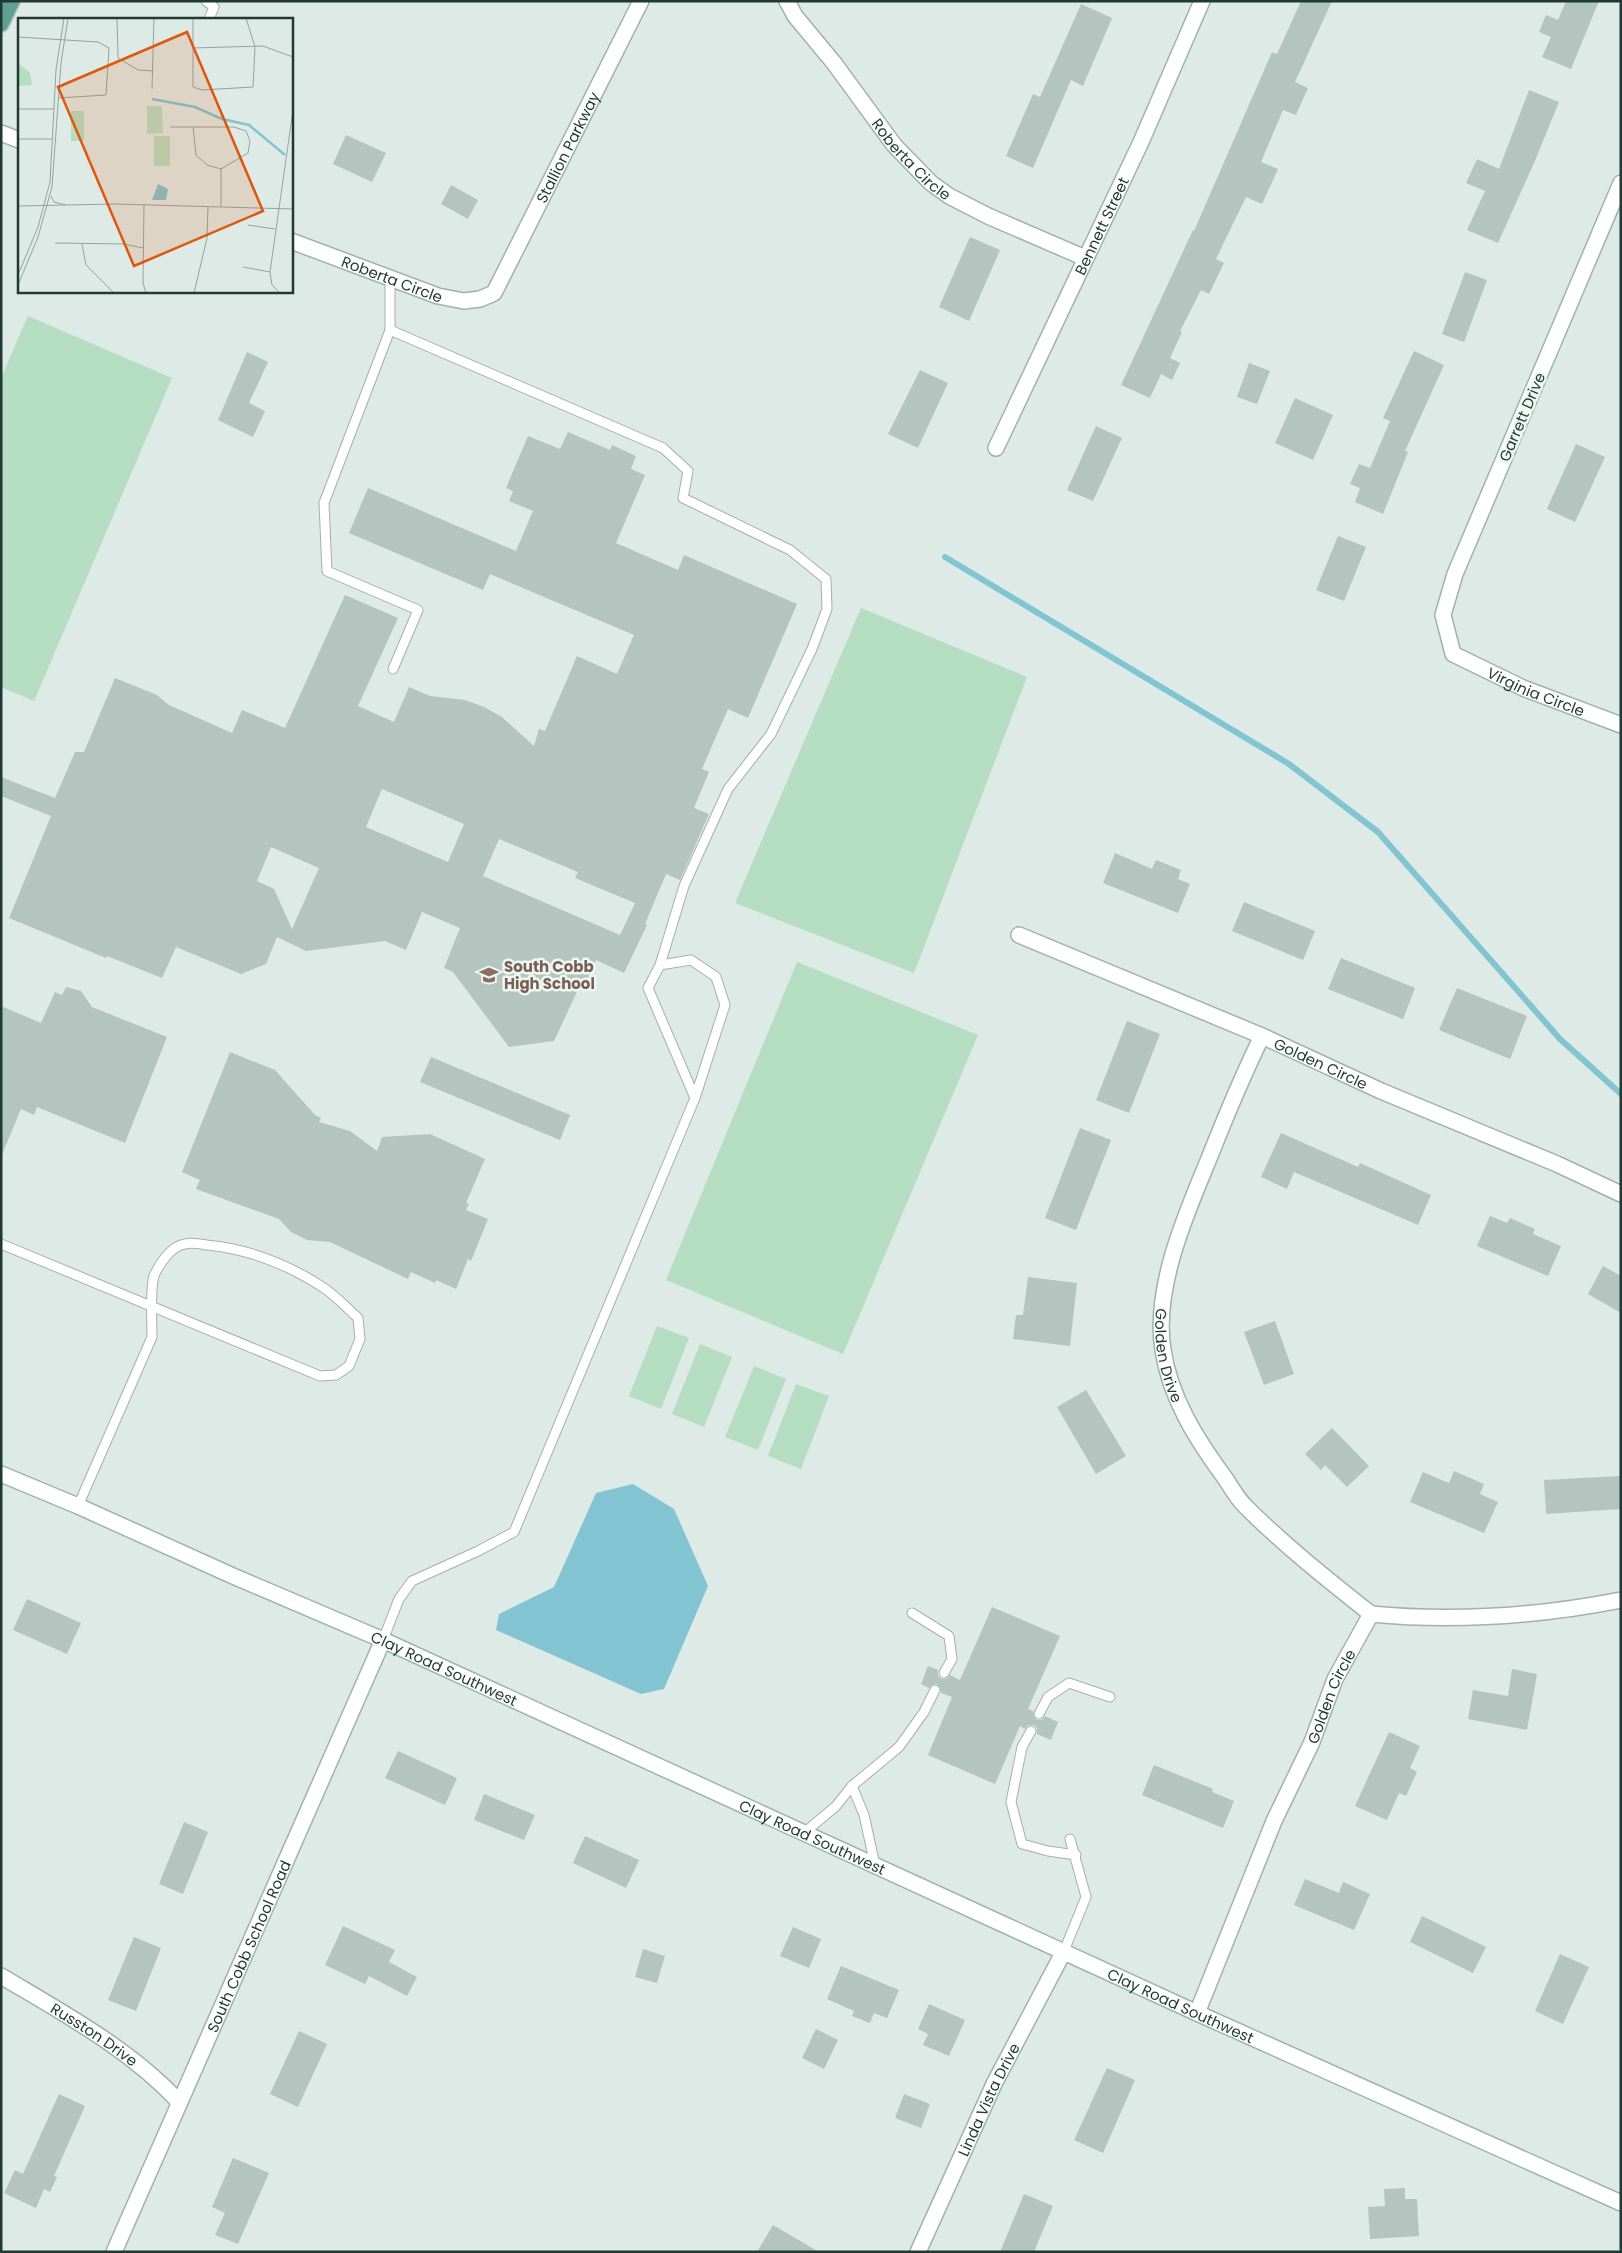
<svg xmlns="http://www.w3.org/2000/svg" width="1622" height="2253" font-family="Poppins,sans-serif">
  <style>
    .green { fill: #b5ddc1 }
    .water { fill: #82c4d2 }
    .lines { fill: none; stroke-linecap: round; stroke-linejoin: round }
    .stream { stroke: #82c4d2; stroke-width: 6 }
    .building { fill: #b3c5be; fill-rule: evenodd }
    .lane-casing { stroke: #a1b2ac; stroke-width: 11 }
    .street-casing { stroke: #a1b2ac; stroke-width: 18 }
    .secondary-casing { stroke: #9cb6ad; stroke-width: 18 }
    .primary-casing { stroke: #bcc4c2; stroke-width: 18 }
    .lane { stroke: #fff; stroke-width: 9 }
    .street { stroke: #fff; stroke-width: 15 }
    .secondary { stroke: #fff; stroke-width: 15 }
    .primary { stroke: #60a292; stroke-width: 15 }
    .labels { text-anchor: middle; dominant-baseline: central; stroke-width: 5; stroke-linejoin: round; paint-order: stroke }
    .street-label { font-size: 15px; fill: #1f3a33; stroke: #eef7f2 }
    .education-label { font-size: 15px; font-weight: bold; fill: #785e54; stroke: #eef7f2; text-anchor: start }
    .inset-river { fill: none; stroke: #82c4d2; stroke-width: 2.5 }
    .inset-road { fill: none; stroke: #92a49e; stroke-width: 1 }
    .view { fill: #de570e; fill-opacity: 0.15; stroke: #de570e; stroke-width: 2.5 }
    .inset-edge { fill: none; stroke: #1f3a33; stroke-width: 2.5 }
  </style>
  <rect width="100%" height="100%" fill="#deeae5"/>
  <!-- green -->
  <g class="green">
    <path d="M28 316 172 378 34 701 1 687V378Z"/>
    <path d="M861 608 1027 677 914 973 735 903Z"/>
    <path d="M797 962 978 1035 843 1354 666 1280Z"/>
    <path d="M657 1326 689 1338 661 1409 629 1396Z"/>
    <path d="M700 1344 732 1357 704 1427 672 1414Z"/>
    <path d="M754 1366 786 1379 758 1450 725 1437Z"/>
    <path d="M796 1384 829 1396 801 1469 768 1456Z"/>
  </g>
  <!-- water -->
  <path class="water" d="M633 1484 674 1509 708 1586 664 1689 641 1694 496 1630 499 1614 554 1587 596 1493Z"/>
  <g class="lines">
    <!-- stream -->
    <path class="stream" d="M945 557 1289 764 1378 832 1560 1039 1621 1094"/>
  </g>
  <!-- building -->
  <g class="building">
    <path d="M1301 1H1332L1295 82 1308 88 1296 115 1283 110 1261 162 1278 169 1262 204 1246 197 1216 259 1224 263 1209 294 1201 290 1180 331 1182 332 1170 358 1180 363 1172 380 1161 374 1150 398 1121 385 1193 230 1194 231 1272 52 1277 54Z"/>
    <path d="M1566 1H1599L1571 69 1542 57 1551 37 1539 32 1546 15 1558 20Z"/>
    <path d="M1081 4 1112 18 1083 86 1071 80 1033 168 1006 156 1033 94 1040 97Z"/>
    <path d="M1529 90 1559 102 1534 163 1498 243 1467 230 1485 191 1466 183 1477 159 1499 169Z"/>
    <path d="M346 135 386 153 372 182 333 164Z"/>
    <path d="M451 185 478 200 468 219 441 204Z"/>
    <path d="M970 237 1000 250 969 321 939 307Z"/>
    <path d="M1465 272 1487 280 1464 342 1442 334Z"/>
    <path d="M1414 351 1444 365 1405 451 1408 452 1383 514 1355 502 1360 488 1350 484 1359 464 1370 468 1390 421 1383 418Z"/>
    <path d="M247 352 268 362 249 403 265 411 253 437 218 420Z"/>
    <path d="M1249 363 1270 371 1257 404 1237 397Z"/>
    <path d="M920 370 948 383 918 448 888 434Z"/>
    <path d="M1295 398 1333 415 1313 460 1275 443Z"/>
    <path d="M1096 426 1122 438 1093 501 1067 490Z"/>
    <path d="M568 432 610 450 612 445 636 456 631 469 645 475 616 543 678 570 684 555 797 604 748 718 728 709 702 769 709 772 694 808 709 814 680 880 666 874 645 924 647 925 624 973 596 960 586 982 582 981 554 1041 509 1047 453 972 444 968 460 928 422 912 406 950 385 941 306 951 277 937 266 964 241 974 176 947 162 978 107 956 106 958 9 918 51 816 1 796V777L55 798 75 752H84L115 678 157 695 169 705 232 733 242 710 285 728 345 595 398 618 358 706 394 722 409 687 430 696 465 700 484 707 502 717 534 746 539 729 545 731 577 656 617 674 634 635 490 574 483 590 349 533 368 488 516 551 533 511 509 501 513 491 506 488 528 436 560 449ZM382 789 464 824 448 862 366 827ZM499 839 578 872 575 878 635 903 620 935 483 876ZM271 847 319 868 292 929 274 889 257 881Z"/>
    <path d="M1576 444 1605 457 1575 522 1547 509Z"/>
    <path d="M1338 536 1366 547 1344 601 1316 590Z"/>
    <path d="M1115 853 1152 869 1156 860 1181 870 1178 879 1190 884 1178 913 1103 883Z"/>
    <path d="M1244 902 1315 931 1303 960 1232 931Z"/>
    <path d="M1341 958 1415 988 1403 1019 1328 989Z"/>
    <path d="M66 987 81 991 92 1007 167 1037 125 1143 37 1107 34 1115 21 1109 1 1157V1006L41 1023 55 992 62 995Z"/>
    <path d="M1457 988 1527 1016 1510 1059 1439 1030Z"/>
    <path d="M1127 1021 1160 1034 1129 1113 1096 1100Z"/>
    <path d="M230 1052 275 1070 315 1115 321 1118 319 1122 350 1131 377 1151 382 1137 430 1134 485 1159 466 1203 469 1204 466 1210 488 1219 471 1261 468 1259 456 1289 436 1280 435 1283 411 1272 408 1279 330 1242 307 1240 291 1232 279 1219 196 1189 200 1180 182 1172Z"/>
    <path d="M431 1057 570 1115 560 1140 420 1082Z"/>
    <path d="M1080 1128 1111 1140 1076 1230 1045 1218Z"/>
    <path d="M1281 1133 1358 1167 1360 1163 1431 1195 1418 1225 1294 1172 1287 1189 1261 1177Z"/>
    <path d="M1490 1216 1507 1223 1510 1218 1535 1229 1533 1234 1561 1246 1548 1276 1477 1246Z"/>
    <path d="M1603 1266 1621 1276V1313L1588 1294Z"/>
    <path d="M1028 1277 1077 1283 1070 1346 1013 1339 1016 1315H1023Z"/>
    <path d="M1275 1321 1294 1374 1264 1385 1244 1332Z"/>
    <path d="M1086 1390 1126 1456 1096 1474 1057 1407Z"/>
    <path d="M1332 1428 1369 1466 1347 1487 1325 1465 1321 1470 1305 1454Z"/>
    <path d="M1454 1471 1484 1484 1480 1494 1498 1502 1484 1533 1410 1502 1423 1472 1449 1483Z"/>
    <path d="M1621 1476V1509L1546 1514 1544 1480Z"/>
    <path d="M27 1599 81 1623 67 1654 13 1630Z"/>
    <path d="M992 1607 1060 1636 1028 1709 1033 1711 1034 1717 1037 1720H1042L1045 1716 1058 1722 1051 1740 1037 1734V1728L1034 1725H1028L1025 1729 1020 1726 995 1784 928 1755 952 1697 941 1693 940 1687 937 1684 932 1685 929 1688 921 1684 928 1666 938 1670V1676L941 1679H947L950 1675 960 1680Z"/>
    <path d="M1512 1669 1537 1674 1527 1730 1468 1719 1473 1690 1508 1696Z"/>
    <path d="M1389 1732 1420 1746 1410 1768 1417 1772 1406 1796 1399 1793 1387 1820 1355 1806Z"/>
    <path d="M398 1751 457 1778 445 1805 385 1778Z"/>
    <path d="M1154 1765 1213 1789 1212 1792 1234 1801 1223 1828 1142 1795Z"/>
    <path d="M484 1794 535 1815 524 1840 474 1820Z"/>
    <path d="M184 1822 208 1832 183 1894 159 1884Z"/>
    <path d="M585 1836 639 1860 626 1888 573 1863Z"/>
    <path d="M1305 1879 1339 1893 1343 1882 1370 1894 1354 1930 1294 1905Z"/>
    <path d="M1422 1916 1486 1947 1473 1973 1410 1942Z"/>
    <path d="M343 1926 395 1950 389 1962 417 1977 407 1996 369 1976 365 1984 325 1965Z"/>
    <path d="M793 1927 821 1939 809 1968 780 1956Z"/>
    <path d="M134 1937 161 1948 136 2011 108 2000Z"/>
    <path d="M643 1949 665 1956 657 1983 635 1977Z"/>
    <path d="M1560 1954 1589 1967 1563 2024 1535 2011Z"/>
    <path d="M841 1966 899 1990 887 2018 874 2013 870 2023 852 2016 854 2011 827 1999Z"/>
    <path d="M929 2004 965 2020 949 2056 923 2045 928 2034 918 2029Z"/>
    <path d="M816 2029 838 2040 824 2069 802 2058Z"/>
    <path d="M299 2031 327 2044 298 2107 270 2094Z"/>
    <path d="M1107 2068 1135 2080 1103 2153 1074 2140Z"/>
    <path d="M59 2094 85 2106 54 2176 57 2177 50 2192 44 2189 36 2208 4 2193 15 2170 23 2174Z"/>
    <path d="M904 2094 930 2104 921 2128 895 2118Z"/>
    <path d="M233 2158 269 2173 238 2244 215 2235 225 2213 212 2207Z"/>
    <path d="M1405 2188V2199H1417L1419 2236 1370 2239 1368 2207 1385 2206 1384 2189Z"/>
    <path d="M1024 2194 1053 2206 1034 2252H1000Z"/>
    <path d="M773 2225 819 2252H757Z"/>
  </g>
  <g class="lines">
    <!-- lane casing -->
    <g class="lane-casing">
      <g id="lane">
        <path d="M206 1 214 7 209 19"/>
        <path d="M390 278V330L663 448 688 471 683 498 790 550 826 579 827 609 812 649 771 734 728 789 684 886 660 965"/>
        <path d="M390 330 324 503 327 571 418 610 393 669"/>
        <path d="M1 1244 320 1376 336 1375 349 1366 360 1339 358 1318C347 1308 336 1296 324 1288 289 1265 249 1249 207 1245 201 1244 191 1242 185 1244 171 1246 159 1264 154 1276 150 1288 152 1323 152 1337L78 1506"/>
        <path d="M912 1613 949 1636 952 1659 944 1673"/>
        <path d="M383 1640 399 1599 412 1581 478 1551 514 1532 695 1098 648 988 660 965 691 960 716 977 725 1005 695 1098"/>
        <path d="M1039 1714 1048 1697 1069 1683 1110 1697"/>
        <path d="M1031 1731 1022 1747 1011 1802 1022 1844 1048 1851 1076 1855"/>
        <path d="M852 1786 864 1815 875 1865"/>
        <path d="M804 1833 836 1806 852 1786 899 1747 924 1712 935 1690"/>
        <path d="M1064 1951 1086 1897 1070 1839"/>
      </g>
    </g>
    <!-- street casing -->
    <g class="street-casing">
      <g id="street">
        <path id="s1" d="M787 1 795 16 834 63 894 145 931 183 949 196 988 216 1085 258"/>
        <path d="M1 133 19 140"/>
        <path id="s2" d="M1621 183 1455 574 1443 615 1453 654 1523 688 1621 725"/>
        <path id="s3" d="M291 241 438 296 464 301 480 299 494 293 641 1"/>
        <path id="s4" d="M996 448 1141 142 1202 1"/>
        <path id="s5" d="M1019 935 1262 1036 1381 1091 1557 1164 1621 1194"/>
        <path id="s6" d="M1262 1036C1242 1077 1225 1118 1208 1161 1185 1216 1153 1290 1163 1350 1170 1398 1197 1440 1225 1478 1231 1487 1237 1498 1245 1506 1284 1545 1328 1580 1371 1614"/>
        <path d="M1371 1614C1455 1622 1539 1616 1621 1600"/>
        <path id="s7" d="M1 1976C63 2013 130 2049 179 2102"/>
        <path id="s8" d="M1197 2013 1274 1821 1312 1742 1335 1679 1371 1614"/>
        <path id="s9" d="M114 2252 383 1640"/>
        <path id="s10" d="M918 2252 994 2084 1064 1951"/>
      </g>
    </g>
    <!-- secondary casing -->
    <g class="secondary-casing">
      <g id="secondary">
        <path id="s11" d="M1 1474 78 1506 233 1576 383 1640 1197 2013 1621 2203"/>
      </g>
    </g>
    <!-- primary casing -->
    <g class="primary-casing">
      <path id="primary" d="M1 24 12 1"/>
    </g>
    <!-- lane -->
    <use href="#lane" class="lane"/>
    <!-- street -->
    <use href="#street" class="street"/>
    <!-- secondary -->
    <use href="#secondary" class="secondary"/>
    <!-- primary -->
    <use href="#primary" class="primary"/>
  </g>
  <!-- icons -->
  <defs>
    <g id="school-bare" transform="scale(1.5)"><path d="M0-5L7-2L0 1L-7-2ZM-4 1L0 2.5L4 1V4Q0 6-4 4Z" fill="#8d6e63" stroke="#eef7f2" stroke-width="2.5" paint-order="stroke"/></g>
  </defs>
  <g fill-rule="evenodd">
    <use href="#school-bare" x="489" y="975"/>
  </g>
  <g class="labels">
    <!-- street labels -->
    <g class="street-label">
      <text stroke="none"><textPath href="#s3" startOffset="378">Stallion Parkway</textPath></text>
      <text stroke="none"><textPath href="#s1" startOffset="202">Roberta Circle</textPath></text>
      <text stroke="none"><textPath href="#s4" startOffset="246">Bennett Street</textPath></text>
      <text stroke="none"><textPath href="#s3" startOffset="108">Roberta Circle</textPath></text>
      <text transform="translate(1522 417) rotate(-67)">Garrett Drive</text>
      <text stroke="none"><textPath href="#s2" startOffset="599">Virginia Circle</textPath></text>
      <text stroke="none"><textPath href="#s5" startOffset="328">Golden Circle</textPath></text>
      <text stroke="none"><textPath href="#s6" startOffset="339">Golden Drive</textPath></text>
      <text stroke="none"><textPath href="#s11" startOffset="484">Clay Road Southwest</textPath></text>
      <text stroke="none"><textPath href="#s8" startOffset="344">Golden Circle</textPath></text>
      <text stroke="none"><textPath href="#s11" startOffset="889">Clay Road Southwest</textPath></text>
      <text stroke="none"><textPath href="#s9" startOffset="334">South Cobb School Road</textPath></text>
      <text stroke="none"><textPath href="#s11" startOffset="1294">Clay Road Southwest</textPath></text>
      <text stroke="none"><textPath href="#s7" startOffset="110">Russton Drive</textPath></text>
      <text stroke="none"><textPath href="#s10" startOffset="168">Linda Vista Drive</textPath></text>
    </g>
    <!-- education labels -->
    <g class="education-label">
      <text x="504" y="966">South Cobb<tspan x="504" dy="17">High School</tspan></text>
    </g>
  </g>
  <!-- overview -->
  <g transform="translate(18 18)">
    <rect width="275" height="275" fill="#deeae5"/>
    <path d="M0 45 12 55 14 67 0 68ZM129 88H144L145 115 129 116ZM53 93H66V123H53ZM136 118H152V148H136Z" fill="#b5ddc1"/>
    <path d="M140 166 150 171 148 182H134Z" fill="#82c4d2"/>
    <path class="inset-river" d="M134 81 177 89 204 101 231 107 267 137"/>
    <path class="inset-road" d="M99 0 100 40 120 52 135 53M175 0V69L184 72 235 69 237 29 228 0M0 19 80 24 91 30 88 77 40 80M175 30 245 28 275 39M134 71 136 0M0 91H36M152 109H216L228 113 232 123 230 135 203 151M175 109 178 137 189 147 203 151M0 121H34M33 178 36 184 48 187M126 186 125 265 128 275M0 188 97 186 275 191M203 189V151M230 207 257 211M37 225 106 226 125 230M64 226 68 247 96 275M225 249 252 254M0 257 20 209 32 164 38 52 46 0M0 267 20 219 34 169 43 45 50 0M176 275 189 220 190 188M262 275 254 267 252 254 275 92"/>
    <path class="view" d="M169 14 245 193 116 248 40 69Z"/>
    <rect width="275" height="275" class="inset-edge"/>
  </g>
  <!-- border -->
  <rect width="1622" height="2253" fill="none" stroke="#1f3a33" stroke-width="5"/>
</svg>
